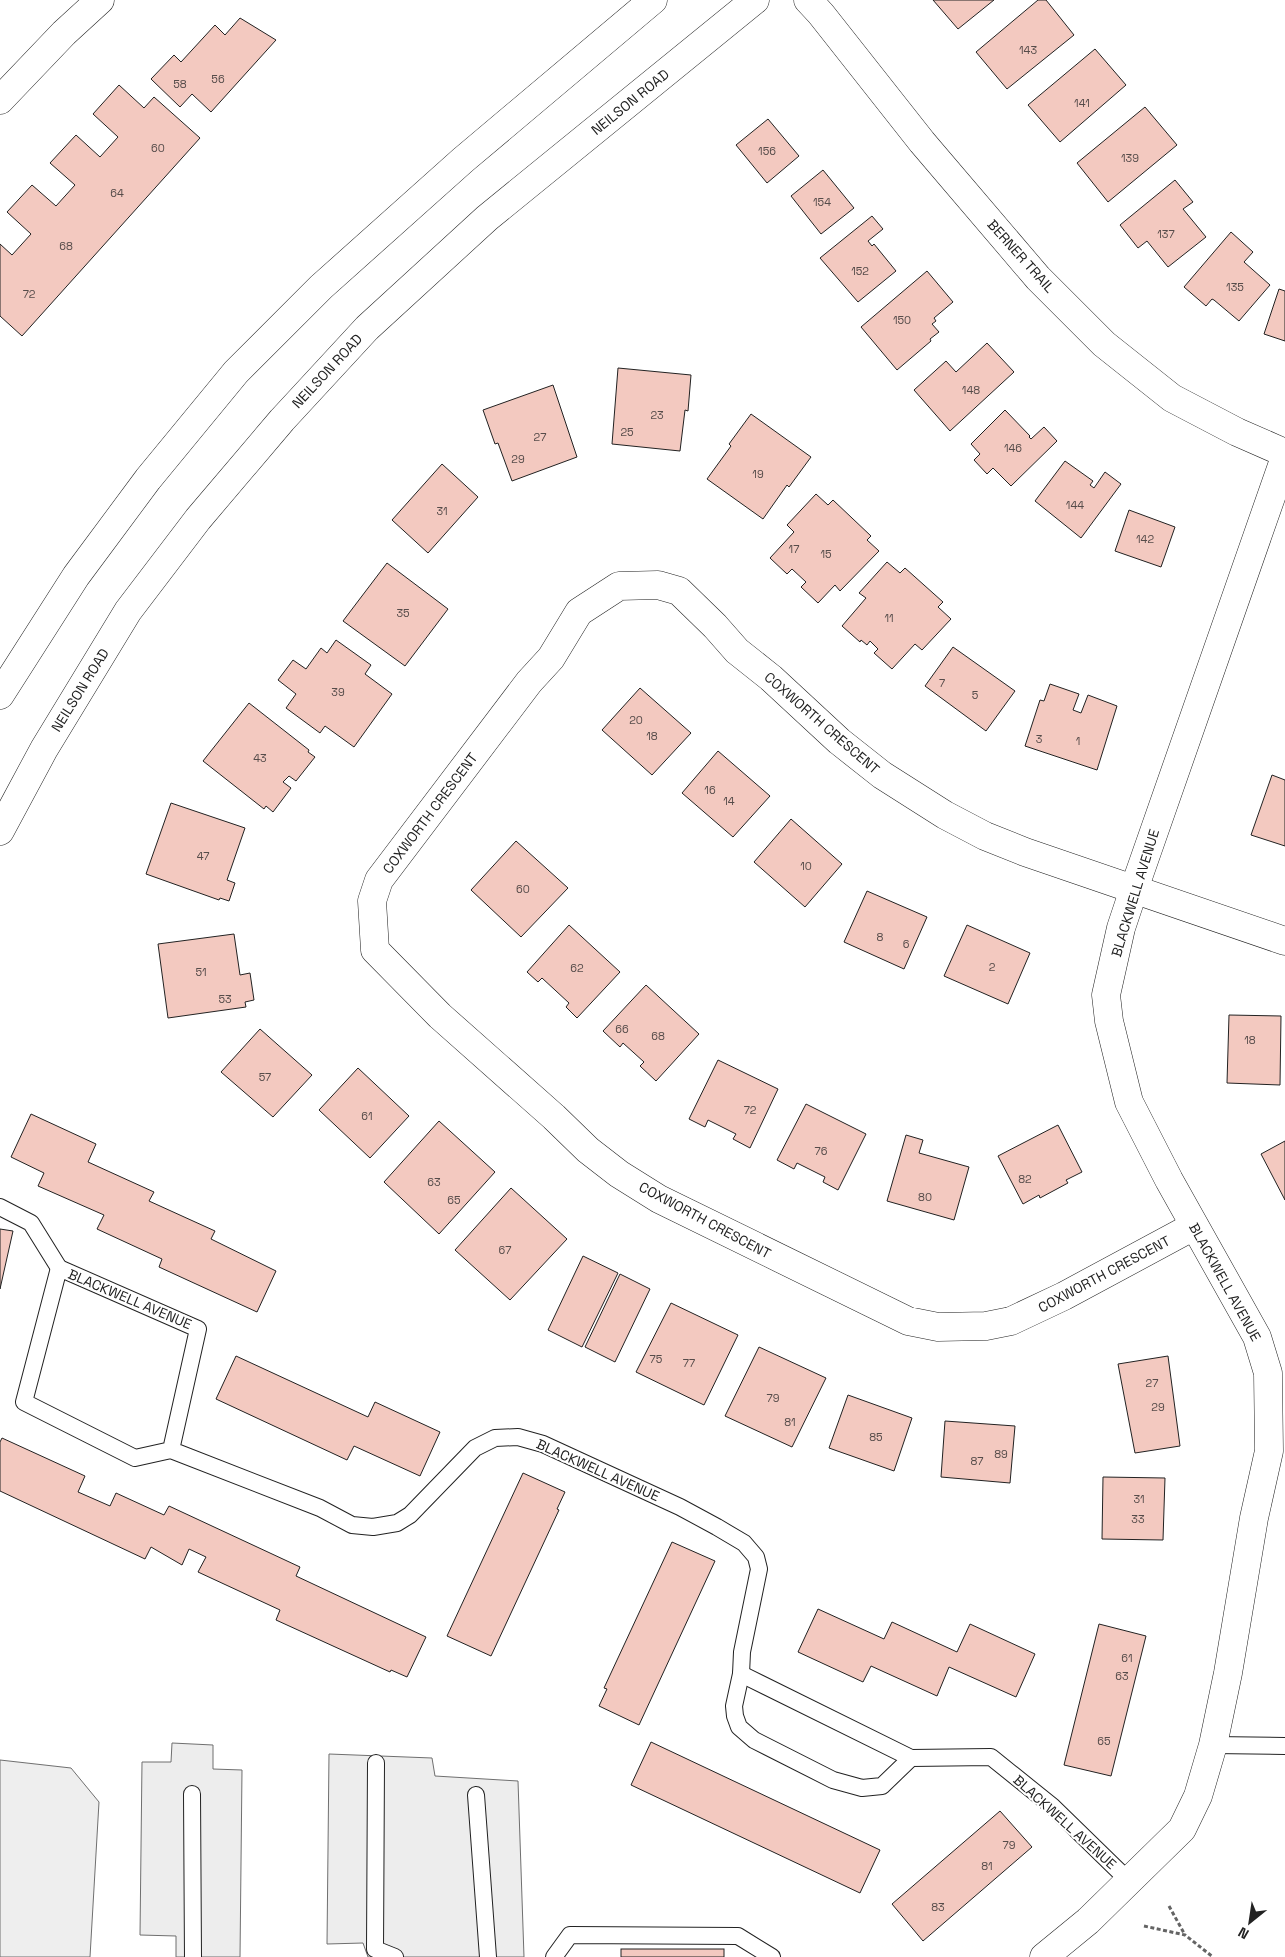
<svg xmlns="http://www.w3.org/2000/svg" width="1285" height="1957" font-family="'Space Grotesk',sans-serif">
  <style>
    .green { fill: #eee; stroke: #6f6f6f }
    .parking { fill: #ededed; stroke: #6f6f6f }
    .building { fill: #f3c9c0; stroke: #222 }
    .lines { fill: none; stroke-linecap: round; stroke-linejoin: round }
    .lane-casing { stroke: #222; stroke-width: 18 }
    .street-casing { stroke: #222; stroke-width: 29 }
    .secondary-casing { stroke: #222; stroke-width: 29 }
    .path { stroke: #646464; stroke-width: 3; stroke-dasharray: 4 2.5; stroke-linecap: butt }
    .lane { stroke: #fff; stroke-width: 16 }
    .street { stroke: #fff; stroke-width: 28 }
    .secondary { stroke: #fff; stroke-width: 28 }
    .labels { text-anchor: middle; dominant-baseline: central; stroke-width: 4; stroke-linejoin: round; paint-order: stroke }
    .number-label { font-size: 11px; fill: #564c4a }
    .street-label { font-size: 14px; fill: #222; stroke: #fff }
  </style>
  <rect width="100%" height="100%" fill="#fff"/>
  <!-- green -->
  <path class="green" d="M0 1760 71 1768 99 1802 90 1957H0Z"/>
  <!-- parking -->
  <g class="parking">
    <path d="M172 1743 213 1745V1769L242 1770 240 1957H176V1936L140 1935 142 1762H171Z"/>
    <path d="M329 1754 432 1758 435 1776 518 1781 524 1957H368L363 1943 327 1944Z"/>
  </g>
  <!-- building -->
  <g class="building">
    <path d="M933 0H994L958 29Z"/>
    <path d="M1038 0H1046L1074 35 1007 89 976 52Z"/>
    <path d="M240 18 276 40 211 112 192 94 180 107 151 79 174 55 181 62 215 25 225 35Z"/>
    <path d="M1095 49 1126 85 1060 142 1028 105Z"/>
    <path d="M119 85 144 108 154 97 200 138 22 336 0 316V244L12 255 31 234 7 212 32 185 56 206 75 185 50 163 76 135 100 157 118 137 93 114Z"/>
    <path d="M1145 107 1177 145 1108 202 1077 163Z"/>
    <path d="M768 119 799 156 767 183 736 145Z"/>
    <path d="M823 170 854 208 821 234 791 196Z"/>
    <path d="M1175 180 1193 202 1183 209 1206 237 1168 267 1147 241 1138 248 1120 225Z"/>
    <path d="M872 216 883 229 868 241 872 246 874 244 896 271 858 302 820 258Z"/>
    <path d="M1231 232 1253 252 1244 262 1270 285 1239 321 1214 300 1212 299 1206 306 1184 287Z"/>
    <path d="M927 271 953 302 934 318 936 321 932 324 939 332 930 339 931 341 897 370 861 327Z"/>
    <path d="M1279 289 1285 291V341L1264 334Z"/>
    <path d="M987 343 1014 372 950 431 914 390 946 361 956 372Z"/>
    <path d="M618 368 691 375 688 411 685 410 680 451 612 444Z"/>
    <path d="M553 385 577 457 512 481 498 443 495 444 483 410Z"/>
    <path d="M1005 410 1030 436 1029 437 1031 439 1044 427 1057 441 1011 486 993 468 987 474 974 460 980 454 971 444Z"/>
    <path d="M751 414 811 457 789 487 787 485 763 519 707 479 731 446 729 444Z"/>
    <path d="M1065 461 1093 481 1090 485 1094 488 1105 472 1121 484 1081 538 1035 501Z"/>
    <path d="M442 464 478 497 428 553 392 520Z"/>
    <path d="M816 494 828 505 833 500 871 536 867 540 879 551 840 591 835 585 818 603 801 587 806 582 792 569 787 574 770 558 794 532 787 525Z"/>
    <path d="M1129 510 1175 527 1161 567 1115 551Z"/>
    <path d="M887 562 900 573 905 568 943 602 938 607 951 619 922 650 915 644 892 669 874 653 878 649 870 641 867 645 861 640 860 642 842 626 866 598 859 593Z"/>
    <path d="M387 563 448 609 405 666 343 621Z"/>
    <path d="M336 640 371 665 365 674 392 694 354 747 325 726 320 733 286 708 296 694 278 680 293 660 306 669 321 648 327 653Z"/>
    <path d="M953 647 1015 691 986 731 925 686Z"/>
    <path d="M1050 684 1079 694 1073 710 1081 713 1088 695 1117 706 1097 770 1025 746 1040 700 1044 701Z"/>
    <path d="M640 688 691 733 652 775 602 730Z"/>
    <path d="M249 703 309 750 308 752 315 757 296 781 289 776 283 782 291 788 273 812 266 806 264 809 203 761Z"/>
    <path d="M718 751 770 796 733 837 682 793Z"/>
    <path d="M1272 775 1285 780V846L1251 835Z"/>
    <path d="M171 803 245 828 227 880 235 883 229 901 220 898 219 900 146 874Z"/>
    <path d="M791 819 842 864 805 907 754 862Z"/>
    <path d="M516 841 568 888 521 937 471 890Z"/>
    <path d="M867 891 927 917 904 969 844 942Z"/>
    <path d="M569 925 620 972 577 1018 566 1007 569 1003 542 978 538 982 527 972Z"/>
    <path d="M967 925 1030 953 1008 1004 944 976Z"/>
    <path d="M234 934 240 975 250 973 254 1000 245 1002 246 1007 168 1018 158 944Z"/>
    <path d="M646 985 699 1034 656 1081 640 1066 644 1062 623 1043 620 1047 603 1031Z"/>
    <path d="M1229 1015 1281 1016 1280 1085 1227 1083Z"/>
    <path d="M260 1029 312 1075 273 1117 221 1072Z"/>
    <path d="M718 1060 778 1089 750 1148 733 1139 736 1134 708 1120 705 1127 689 1119Z"/>
    <path d="M358 1068 409 1116 370 1158 319 1110Z"/>
    <path d="M806 1104 866 1134 838 1190 823 1182 825 1177 797 1163 794 1169 777 1160Z"/>
    <path d="M31 1114 96 1144 88 1162 154 1192 149 1201 215 1231 211 1239 276 1271 257 1312 159 1267 162 1259 97 1229 104 1215 38 1186 44 1173 11 1157Z"/>
    <path d="M439 1121 495 1172 439 1234 384 1182Z"/>
    <path d="M1058 1125 1082 1172 1066 1180 1068 1183 1040 1198 1039 1195 1023 1204 998 1156Z"/>
    <path d="M906 1135 923 1140 919 1153 969 1167 954 1220 887 1201Z"/>
    <path d="M1285 1141V1200L1261 1154Z"/>
    <path d="M511 1188 567 1239 510 1300 455 1250Z"/>
    <path d="M0 1229 13 1231 0 1289Z"/>
    <path d="M583 1256 618 1273 582 1347 548 1330Z"/>
    <path d="M620 1274 650 1289 615 1362 585 1347Z"/>
    <path d="M671 1303 738 1335 704 1405 636 1372Z"/>
    <path d="M759 1347 826 1378 792 1447 725 1416Z"/>
    <path d="M236 1356 368 1417 375 1402 440 1432 420 1476 354 1446 347 1460 216 1399Z"/>
    <path d="M1168 1356 1180 1446 1135 1453 1118 1364Z"/>
    <path d="M848 1395 912 1418 894 1471 829 1448Z"/>
    <path d="M945 1421 1015 1426 1010 1483 941 1477Z"/>
    <path d="M2 1438 85 1476 78 1492 110 1506 116 1493 164 1515 169 1506 300 1567 296 1576 426 1637 407 1677 391 1670 390 1672 276 1620 280 1610 198 1572 206 1557 189 1549 182 1565 151 1547 145 1559 0 1491V1442Z"/>
    <path d="M523 1473 565 1492 557 1509 559 1510 491 1656 447 1636Z"/>
    <path d="M1103 1477 1165 1478 1163 1540 1102 1539Z"/>
    <path d="M672 1542 715 1561 639 1725 599 1706 607 1689 604 1688Z"/>
    <path d="M818 1609 884 1639 892 1622 957 1652 970 1624 1035 1654 1016 1697 949 1667 937 1696 871 1666 863 1682 798 1652Z"/>
    <path d="M1099 1624 1146 1636 1111 1776 1064 1765Z"/>
    <path d="M651 1742 880 1850 860 1893 631 1785Z"/>
    <path d="M1000 1811 1032 1847 923 1941 892 1904Z"/>
    <rect x="621" y="1949" width="103" height="8"/>
  </g>
  <g class="lines">
    <!-- lane casing -->
    <g class="lane-casing">
      <g id="lane">
        <path d="M0 1207 31 1223 59 1268"/>
        <path d="M171 1450 198 1329 59 1268 24 1402 135 1458 171 1450 320 1508 352 1525 373 1527 397 1523 410 1515 475 1448 495 1438 518 1437 543 1444 680 1507 717 1527 744 1543 756 1557 759 1569 742 1652 741 1674 734 1706 735 1716 739 1727 754 1740 833 1780 862 1788 882 1786 911 1758 991 1757 1052 1806 1130 1882"/>
        <path d="M741 1674 911 1758"/>
        <path d="M1213 1745 1285 1746"/>
        <path d="M376 1763 375 1949 395 1957"/>
        <path d="M192 1794 193 1957"/>
        <path d="M476 1795 488 1957"/>
        <path d="M554 1957 570 1935 738 1936 772 1957"/>
      </g>
    </g>
    <!-- street casing -->
    <g class="street-casing">
      <g id="street">
        <path d="M0 100 64 33 100 0"/>
        <path d="M1194 1226 1064 1296 1011 1321 986 1326 938 1327 908 1321 659 1199 619 1174 588 1150 554 1117 440 1016 375 950 372 901 379 880 529 682 551 658 579 612 619 586 658 585 679 591 715 626 737 651 771 678 839 741 882 775 945 815 985 836 1025 852 1285 941"/>
      </g>
    </g>
    <!-- secondary casing -->
    <g class="secondary-casing">
      <g id="secondary">
        <path d="M808 0 821 14 922 142 1038 278 1104 344 1172 398 1237 432 1285 453"/>
        <path d="M0 695 76 576 148 479 236 372 321 287 463 160 653 0"/>
        <path d="M0 831 44 749 128 611 198 519 282 420 367 328 487 218 755 0"/>
        <path d="M1044 1957 1088 1921 1182 1829 1198 1796 1213 1745 1228 1673 1254 1518 1269 1451 1268 1373 1257 1337 1169 1180 1129 1102 1109 1021 1106 995 1121 928 1134 889 1285 457"/>
      </g>
    </g>
    <!-- path -->
    <g class="path">
      <path d="M1169 1906 1185 1935"/>
      <path d="M1144 1926 1185 1935 1213 1957"/>
    </g>
    <!-- lane -->
    <use href="#lane" class="lane"/>
    <!-- street -->
    <use href="#street" class="street"/>
    <!-- secondary -->
    <use href="#secondary" class="secondary"/>
  </g>
  <g class="labels">
    <!-- number labels -->
    <g class="number-label">
      <text x="1028" y="50">143</text>
      <text x="218" y="79">56</text>
      <text x="180" y="84">58</text>
      <text x="1082" y="103">141</text>
      <text x="158" y="148">60</text>
      <text x="767" y="151">156</text>
      <text x="1130" y="158">139</text>
      <text x="117" y="193">64</text>
      <text x="822" y="202">154</text>
      <text x="1166" y="234">137</text>
      <text x="66" y="246">68</text>
      <text x="860" y="271">152</text>
      <text x="1235" y="287">135</text>
      <text x="29" y="294">72</text>
      <text x="902" y="320">150</text>
      <text x="971" y="390">148</text>
      <text x="657" y="415">23</text>
      <text x="627" y="432">25</text>
      <text x="540" y="437">27</text>
      <text x="1013" y="448">146</text>
      <text x="518" y="459">29</text>
      <text x="758" y="474">19</text>
      <text x="1075" y="505">144</text>
      <text x="442" y="511">31</text>
      <text x="1145" y="539">142</text>
      <text x="794" y="549">17</text>
      <text x="826" y="554">15</text>
      <text x="403" y="613">35</text>
      <text x="889" y="618">11</text>
      <text x="942" y="683">7</text>
      <text x="338" y="692">39</text>
      <text x="975" y="695">5</text>
      <text x="636" y="720">20</text>
      <text x="652" y="736">18</text>
      <text x="1039" y="739">3</text>
      <text x="1078" y="741">1</text>
      <text x="260" y="758">43</text>
      <text x="710" y="790">16</text>
      <text x="729" y="801">14</text>
      <text x="203" y="856">47</text>
      <text x="806" y="866">10</text>
      <text x="523" y="889">60</text>
      <text x="880" y="937">8</text>
      <text x="906" y="944">6</text>
      <text x="992" y="967">2</text>
      <text x="577" y="968">62</text>
      <text x="201" y="972">51</text>
      <text x="225" y="999">53</text>
      <text x="622" y="1029">66</text>
      <text x="658" y="1036">68</text>
      <text x="1250" y="1040">18</text>
      <text x="265" y="1077">57</text>
      <text x="750" y="1110">72</text>
      <text x="367" y="1116">61</text>
      <text x="821" y="1151">76</text>
      <text x="1025" y="1179">82</text>
      <text x="434" y="1182">63</text>
      <text x="925" y="1197">80</text>
      <text x="454" y="1200">65</text>
      <text x="505" y="1250">67</text>
      <text x="656" y="1359">75</text>
      <text x="689" y="1363">77</text>
      <text x="1152" y="1383">27</text>
      <text x="773" y="1398">79</text>
      <text x="1158" y="1407">29</text>
      <text x="790" y="1422">81</text>
      <text x="876" y="1437">85</text>
      <text x="1001" y="1454">89</text>
      <text x="977" y="1461">87</text>
      <text x="1139" y="1499">31</text>
      <text x="1138" y="1519">33</text>
      <text x="1127" y="1658">61</text>
      <text x="1122" y="1676">63</text>
      <text x="1104" y="1741">65</text>
      <text x="1009" y="1845">79</text>
      <text x="987" y="1866">81</text>
      <text x="938" y="1907">83</text>
    </g>
    <!-- street labels -->
    <g class="street-label">
      <text transform="translate(630 102) rotate(-39)">NEILSON ROAD</text>
      <text transform="translate(1021 256) rotate(48)">BERNER TRAIL</text>
      <text transform="translate(327 371) rotate(-47)">NEILSON ROAD</text>
      <text transform="translate(80 690) rotate(-58)">NEILSON ROAD</text>
      <text transform="translate(822 723) rotate(41)">COXWORTH CRESCENT</text>
      <text transform="translate(430 813) rotate(-53)">COXWORTH CRESCENT</text>
      <text transform="translate(1135 893) rotate(-73)">BLACKWELL AVENUE</text>
      <text transform="translate(705 1220) rotate(28)">COXWORTH CRESCENT</text>
      <text transform="translate(1104 1274) rotate(-28)">COXWORTH CRESCENT</text>
      <text transform="translate(1225 1282) rotate(61)">BLACKWELL AVENUE</text>
      <text transform="translate(130 1299) rotate(23)">BLACKWELL AVENUE</text>
      <text transform="translate(598 1470) rotate(24)">BLACKWELL AVENUE</text>
      <text transform="translate(1065 1822) rotate(42)">BLACKWELL AVENUE</text>
    </g>
  </g>
  <!-- north arrow -->
  <g transform="translate(1250 1922) rotate(210)" stroke="#ffffff" stroke-width="4" paint-order="stroke">
  <path d="M0-4L9 19L0 12L-9 19Z" fill="#222222"/>
  <text y="-8" font-size="14" font-weight="bold" text-anchor="middle" fill="#222222">N</text>
  </g>
</svg>
